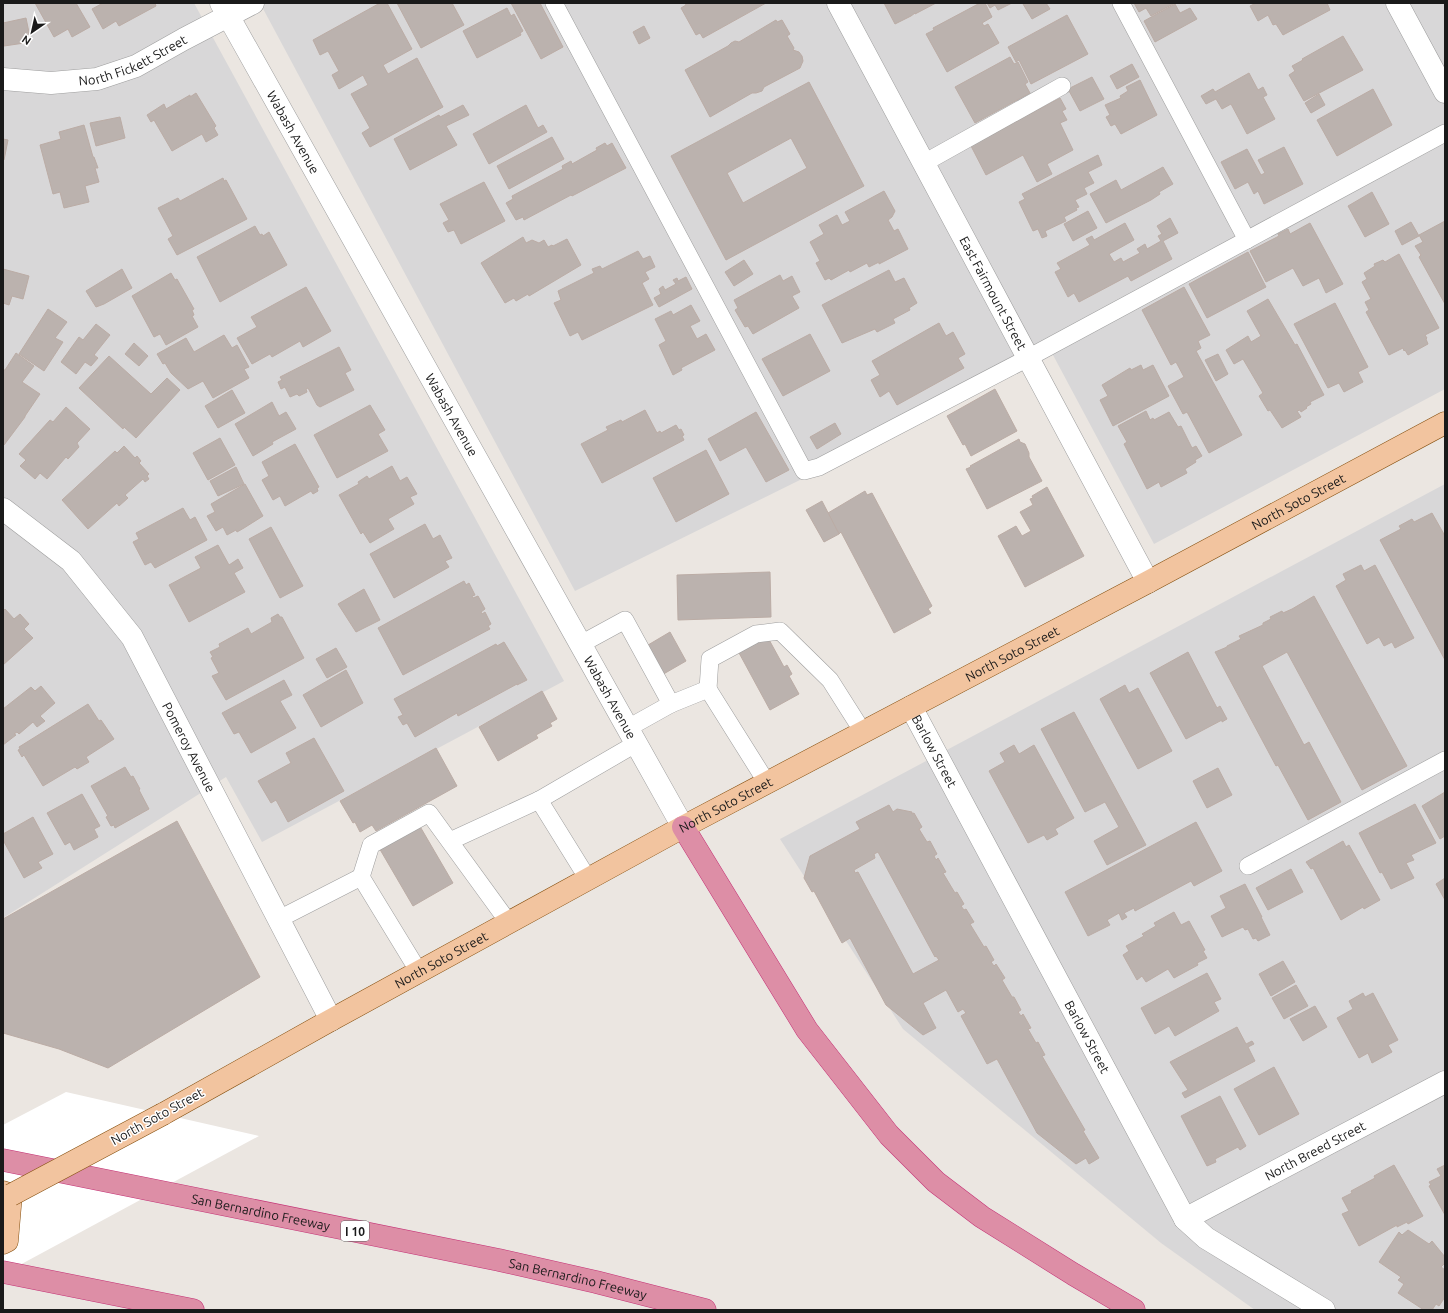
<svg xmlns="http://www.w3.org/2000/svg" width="1448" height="1313" font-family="Ubuntu,sans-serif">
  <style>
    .residential { fill: #d8d7d8 }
    .pier { fill: #fff }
    .building { fill: #bbb2ae; stroke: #bbaca5; fill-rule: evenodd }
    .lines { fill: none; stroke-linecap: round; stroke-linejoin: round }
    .service-casing { stroke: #9e9e9e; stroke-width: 18 }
    .minor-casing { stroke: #9e9e9e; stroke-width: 23 }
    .tertiary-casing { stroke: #9e9e9e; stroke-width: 23 }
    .primary-casing { stroke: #844e0d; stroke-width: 23 }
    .motorway-casing { stroke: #c43376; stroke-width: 23 }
    .service { stroke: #fff; stroke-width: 17 }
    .minor { stroke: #fff; stroke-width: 22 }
    .tertiary { stroke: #fff; stroke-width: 22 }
    .primary { stroke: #f2c49f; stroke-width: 22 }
    .motorway { stroke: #dd8ea6; stroke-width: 22 }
    .primary-bridge-casing { stroke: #844e0d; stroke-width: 23; stroke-linecap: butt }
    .primary-bridge { stroke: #f2c49f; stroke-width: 22 }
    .labels { text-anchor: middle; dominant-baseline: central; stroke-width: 3; stroke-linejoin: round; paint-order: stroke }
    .shield { fill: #fff; stroke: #5f5f5f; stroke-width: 1 }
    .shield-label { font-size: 12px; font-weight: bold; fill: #1a1a1a }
    .street-label { font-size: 13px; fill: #1a1a1a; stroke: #fff }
  </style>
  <rect width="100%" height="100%" fill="#ebe6e1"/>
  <!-- residential -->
  <g class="residential">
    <path d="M3 3H194L564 681 262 842 226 777 3 918Z"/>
    <path d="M260 3H1445V389L1154 544 1053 355 575 591Z"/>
    <path d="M1445 484V1310H1255L1161 1243 903 1029 780 839Z"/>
  </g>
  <!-- pier -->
  <path class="pier" d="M66 1092 259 1136 3 1274V1125Z"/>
  <!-- building -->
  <g class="building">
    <path d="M35 3H76L90 27 72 37 68 29 54 37Z"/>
    <path d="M103 3H155L156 6 119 26 116 21 103 29 92 9Z"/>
    <path d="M380 3H387L412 49 383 65 388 74 417 58 443 107 370 147 362 133 370 128 351 94 368 85 363 75 339 89 332 75 339 71 328 51 320 55 313 40Z"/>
    <path d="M397 3H452L464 25 421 48Z"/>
    <path d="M511 3H540L563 47 541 59Z"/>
    <path d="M685 3H766L703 38 700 33 696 35 681 8 686 5Z"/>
    <path d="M884 3H936L915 14V13L911 16 895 24Z"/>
    <path d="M980 3H985L992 17 982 23 984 26 988 24 999 43 947 72 926 34 934 30 933 28Z"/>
    <path d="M987 3H1012L998 10 995 5 990 8Z"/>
    <path d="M1025 3H1046L1050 9 1032 19 1023 4Z"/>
    <path d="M1134 3H1175L1151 16 1146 8 1139 12Z"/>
    <path d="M1256 3H1327L1330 10 1283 35 1276 24 1273 25 1268 15 1258 21 1250 6Z"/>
    <path d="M1175 4 1180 13 1190 8 1197 19 1155 42 1144 21Z"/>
    <path d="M507 8 511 16 514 14 523 31 520 33 521 35 477 58 463 31Z"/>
    <path d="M1067 15 1088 54 1031 84 1019 60 1016 62 1008 47Z"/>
    <path d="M26 18 31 42 4 46 3 23Z"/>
    <path d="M776 20 777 22 782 20 790 34 787 36 794 48 793 50 799 52 802 56 803 61 800 68 764 87 762 91 756 93H752L710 117 685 70 728 46 731 43 735 41 739 42Z"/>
    <path d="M644 26 650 38 639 44 633 32Z"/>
    <path d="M1343 36 1363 70 1304 101 1289 75 1295 71 1292 66 1303 60 1302 59Z"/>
    <path d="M1010 57 1014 64 1018 62 1028 82 1025 84 1030 93 975 123 955 87Z"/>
    <path d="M1132 64 1139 77 1117 89 1110 76Z"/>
    <path d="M1249 73 1258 90 1263 87 1267 95 1263 97 1275 119 1247 134 1231 104 1222 109 1216 99 1206 104 1201 96 1213 89 1215 92Z"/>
    <path d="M1092 77 1104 99 1080 111 1068 89Z"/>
    <path d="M1140 80 1157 115 1121 134 1115 124 1111 126 1106 117 1110 115 1105 105 1121 98 1120 96 1128 91 1126 87Z"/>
    <path d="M809 82 864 186 726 260 671 156ZM791 138 807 168 743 203 727 173Z"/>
    <path d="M1373 89 1392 125 1337 156 1317 120Z"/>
    <path d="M196 93 216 126 214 128 218 135 206 142 202 134 172 151 154 120 151 122 147 115 164 104 166 109 190 95V97Z"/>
    <path d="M1319 94 1325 105 1311 113 1305 103Z"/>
    <path d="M1060 98 1066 109 1062 111 1067 120 1060 123 1073 150 1047 164 1052 174 1037 182 1023 155 986 175 971 146Z"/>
    <path d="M463 105 469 115 446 126 457 145 410 170 394 139 439 115 440 117Z"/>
    <path d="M526 105 538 128 543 125 547 132 489 164 473 134Z"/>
    <path d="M120 117 125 138 96 146 90 123Z"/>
    <path d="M84 125 93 157H94L98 168H95L99 182 85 186 89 202 64 208 60 192 53 194 40 145 61 139 59 132Z"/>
    <path d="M552 137 564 159 509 189 497 166Z"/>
    <path d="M3 139 8 140 4 160H3Z"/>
    <path d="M605 143 607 146 612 143 626 168 572 196 571 195 524 220 523 217 516 220 506 203 513 199 512 196 563 169 562 166 571 161 572 164 597 150 596 148Z"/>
    <path d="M1284 147 1303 184 1264 204 1258 191 1254 194 1248 182 1235 189 1221 162 1247 149 1261 175 1265 173 1258 160Z"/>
    <path d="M1098 155 1102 165 1088 172 1094 183 1084 188 1087 194 1075 200 1079 207 1076 208 1077 210 1064 217 1066 221 1045 231 1047 236 1042 238 1038 229 1033 231 1019 202 1025 199 1022 194Z"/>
    <path d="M1163 167 1173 184 1159 192 1160 194 1151 200 1106 223 1090 194 1116 180 1121 190Z"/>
    <path d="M223 178 224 181 226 180 247 219 177 255 168 239 173 236 158 208 178 198 180 201Z"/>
    <path d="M484 182 505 221 461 244 454 230 448 232 443 223 449 220 440 204Z"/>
    <path d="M884 191 895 211 892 217 888 220 894 231 898 229 908 249 879 264V262L869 267 867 263 850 272 849 270 831 280 829 278 825 280 816 263 820 261 810 242 824 234 819 225 837 215 842 225 850 221 845 212Z"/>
    <path d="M1372 192 1389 224 1365 237 1348 206Z"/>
    <path d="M1088 211 1097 228 1073 241 1064 224Z"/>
    <path d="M1170 218 1178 233 1163 241 1172 259 1131 281 1128 276 1079 302 1074 293 1068 297 1055 272 1061 269 1057 263 1090 245 1086 239 1092 236 1094 240 1125 223 1134 240 1109 254 1114 262 1121 258 1123 262 1140 253 1137 249 1145 244 1147 249 1161 241 1158 236 1162 234 1157 226Z"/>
    <path d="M1445 221V304L1419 257 1421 255 1415 246 1423 242 1419 235Z"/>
    <path d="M1411 222 1419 236 1402 245 1395 231Z"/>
    <path d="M1310 223 1343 284 1326 293 1319 278 1303 286 1293 268 1266 282 1250 251 1279 236 1278 234 1288 229 1290 234Z"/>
    <path d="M255 226 260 235 262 234 263 236 269 232 287 265 220 302 197 257Z"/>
    <path d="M523 237 526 243 532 240 539 243 544 240 548 247 552 245 553 246 567 239 581 265 529 296 528 294 516 301 514 298 505 303 481 263Z"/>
    <path d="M638 251 643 259 650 256 655 267 645 272 649 279 642 283 653 305 582 340 578 332 570 336 554 303 561 300 558 291 594 273 592 269 600 266 602 269Z"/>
    <path d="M1248 252 1266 287 1207 318 1189 284Z"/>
    <path d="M1399 254 1439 328 1425 335 1427 338 1426 339 1428 344 1408 355 1405 350 1404 351 1403 348 1389 355 1366 312 1369 310 1365 302 1371 299 1362 282 1367 279 1364 273 1375 266 1374 264 1383 260 1385 262Z"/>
    <path d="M744 260 753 274 734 286 725 272Z"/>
    <path d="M3 269 29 276 23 299 12 296 9 305 3 303Z"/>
    <path d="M122 269 132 288 104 304 96 307 86 291Z"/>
    <path d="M889 270 895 282 904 278 917 303 909 308 910 310 893 319 895 323 877 332 875 329 842 343 822 305Z"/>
    <path d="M171 273 175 280 177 279 194 309 192 310 194 315 192 316 198 327 166 345 160 334 154 337 132 296Z"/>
    <path d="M780 275 783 281 792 276 800 292 792 296 799 308 753 334 748 326 745 327 735 310 738 308 734 300Z"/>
    <path d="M686 277 692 289 659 307 654 298 661 294 659 289 663 286 665 290 676 284 673 280 677 278 678 281Z"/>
    <path d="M306 287 331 331 303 347 300 341 272 357 270 354 252 364 237 338 257 327 251 317Z"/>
    <path d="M1184 287 1210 335 1198 341 1201 348 1196 351 1242 435 1209 453 1187 412 1183 414 1168 386 1184 377 1176 362 1171 365 1142 310Z"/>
    <path d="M1268 299 1295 345 1297 344 1324 395 1310 402 1311 404 1306 407 1307 408 1301 412 1300 410 1297 411 1301 417 1282 428 1270 410 1268 411 1259 396 1263 393 1243 359 1234 364 1226 350 1248 336 1251 342 1261 336 1247 311Z"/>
    <path d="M1335 303 1368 367 1358 372 1363 382 1344 392 1339 383 1328 388 1294 324Z"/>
    <path d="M691 305 700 321 690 326 697 339 706 334 715 350 681 368 682 370 673 375 659 345 666 341 655 319 671 311 673 315Z"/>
    <path d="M48 309 67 322 55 338 63 342 44 371 19 354Z"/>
    <path d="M939 323 946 336 953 332 965 354 958 358 964 368 897 405 889 391 880 397 871 380 880 375 872 361Z"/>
    <path d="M96 324 110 335 94 355 98 358 91 366 85 362 76 374 61 362 79 337 83 340Z"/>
    <path d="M810 334 830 371 783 396 762 359Z"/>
    <path d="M224 335 232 348 237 345 249 367 244 369 249 378 213 398 203 381 188 389 171 373 165 363 163 364 157 354 186 338 194 352Z"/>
    <path d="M134 343 148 356 139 366 125 354Z"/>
    <path d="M339 347 351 370 345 373 354 390 320 407 317 405 308 388 306 389 307 392 299 396 297 394 290 397 285 387 281 389 278 382 282 380 280 377Z"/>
    <path d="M16 353 34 366 22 382 40 394 25 416V417L4 445 3 444V370H5Z"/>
    <path d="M1218 354 1228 374 1216 381 1205 360Z"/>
    <path d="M109 356 151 394 167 378 180 390 136 438 124 427 123 429 79 388Z"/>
    <path d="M1141 365 1143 370 1153 365 1169 396 1113 426 1100 400 1108 396 1102 385 1130 368 1131 370Z"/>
    <path d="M995 389 1017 431 971 456 965 444 963 445 947 416Z"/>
    <path d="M232 390 245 413 218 428 205 406Z"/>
    <path d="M272 402 279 416 286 412 296 429 272 442 273 444 253 456 235 424Z"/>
    <path d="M370 405 385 430 378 434 388 451 337 478 314 435Z"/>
    <path d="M66 407 90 429 77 443 79 447 68 459 66 457 47 479 40 473 35 479 20 466 26 460 19 454 50 420 53 422Z"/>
    <path d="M645 410 657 433 660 431 661 433 676 425 679 430 681 429 684 435 682 436 684 440 602 483 581 444 608 430 606 427 621 420 622 422Z"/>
    <path d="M1146 411 1150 420 1153 418 1154 420 1169 412 1178 427 1181 426 1192 448 1196 446 1202 456 1195 460 1196 462 1185 469 1187 473 1161 487 1159 482 1147 489 1124 444 1127 442 1118 426Z"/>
    <path d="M756 412 789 470 766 482 746 447 720 461 708 439Z"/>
    <path d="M835 423 841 434 817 449 810 437Z"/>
    <path d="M220 438 235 465 208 480 193 453Z"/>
    <path d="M1019 439 1020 442 1025 444 1029 453V457L1042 481 987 509 966 469 971 467 970 466Z"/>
    <path d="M295 444 319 487 317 488 318 491 313 494 311 491 285 506 280 496 273 500 262 480 269 476 262 462Z"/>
    <path d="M124 446 135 458 137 456 141 461 139 463 149 474 147 476 149 479 145 482 143 479 125 495 128 498 119 506 117 503 88 529 62 500 115 451 117 453Z"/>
    <path d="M706 450 729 494 676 522 653 478Z"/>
    <path d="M392 466 400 481 407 477 417 494 410 497 414 504 388 519 394 529 370 543 363 532 361 534 339 495 359 484 358 482 367 476 369 479Z"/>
    <path d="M236 467 244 484 218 496 210 481Z"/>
    <path d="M245 484 263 516 244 528 237 532 236 530 227 535 223 527 216 531 207 516 215 512 211 504Z"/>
    <path d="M1047 487 1084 556 1025 587 998 536 1016 526 1022 536 1031 531 1020 512 1033 505 1030 499 1033 498 1032 496Z"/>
    <path d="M865 491 867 495 872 493 932 606 928 609 931 613 894 633 841 532 839 534 828 513Z"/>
    <path d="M822 501 839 534 824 542 806 510Z"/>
    <path d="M183 508 190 520 195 517 207 540 155 568 151 562 145 565 133 542 139 539 136 533Z"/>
    <path d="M1432 513 1445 536V660L1380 540 1401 529 1399 526 1412 519 1414 522Z"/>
    <path d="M425 524 433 539 440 535 452 558 445 561 449 567 394 598 370 554Z"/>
    <path d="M271 527 303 586 280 598 249 539Z"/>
    <path d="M218 545 229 565 238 559 243 568 234 573 245 592 189 622 169 585 201 568 195 557Z"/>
    <path d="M1361 565 1364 571 1375 565 1414 638 1395 648 1392 642 1384 646 1379 637 1367 644 1336 586 1346 580 1343 574Z"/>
    <path d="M770 572 771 617 678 620 677 575Z"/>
    <path d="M464 581 466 585 469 583 475 595 472 596 473 598 478 596 485 609 481 612 482 614 485 612 491 624 488 626 490 629 403 675 378 628Z"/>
    <path d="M364 589 380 620 356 632 338 604Z"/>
    <path d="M1314 596 1407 766 1362 790 1287 652 1262 666 1304 745 1309 742 1341 802 1308 820 1278 765 1276 766 1215 652 1220 650 1227 647V646L1241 639 1239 636 1263 625V623L1271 619 1270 617 1282 611 1283 613 1292 609Z"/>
    <path d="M5 609 14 619 20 614 29 624 24 629 33 638 3 665V611Z"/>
    <path d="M278 614 280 617H282L304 658 226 700 212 676 219 673 211 658 213 657 210 652 220 647 219 644 248 628 251 634 272 622 271 618Z"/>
    <path d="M670 632 686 661 660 676 643 648Z"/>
    <path d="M767 636 784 667 787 665 792 674 789 676 799 694 770 710 738 651Z"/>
    <path d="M504 642 527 680 517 685V684L458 716 457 713 415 737 407 723 403 725 398 717 403 715 394 699 496 644 497 646Z"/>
    <path d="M336 648 347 667 327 678 316 659Z"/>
    <path d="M1188 652 1217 708 1220 706 1227 719 1222 722V720L1186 739 1150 673Z"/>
    <path d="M346 670 363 703 321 727 303 695Z"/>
    <path d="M284 680 292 695 280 701 296 728 251 753 239 732 234 734 222 713Z"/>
    <path d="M1125 685 1129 693 1138 688 1172 751 1138 769 1100 699Z"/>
    <path d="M41 686 55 703 40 716 45 721 37 727 33 722 19 734 17 732 14 734 16 735 3 745V709L31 687 35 691Z"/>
    <path d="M542 691 557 719 550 723 552 726 536 735 538 738 498 761 479 727Z"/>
    <path d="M88 704 99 721 101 720 114 739 86 757 89 762 77 769 75 767 43 786 24 755 22 757 18 750 20 749 19 747Z"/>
    <path d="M1074 712 1146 845 1107 865 1094 841 1119 827 1105 802 1085 812 1041 729Z"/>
    <path d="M314 738 344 791 288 822 276 800 271 803 258 781 291 763 286 753Z"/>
    <path d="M1014 745 1019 754 1034 745 1074 818 1055 829 1058 834 1047 840 1044 835 1028 843 989 771 1005 762 1000 753Z"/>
    <path d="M436 748 457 786 376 831 372 825 360 832 355 822 353 823 340 801Z"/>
    <path d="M125 767 131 777 133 776 140 789 139 790 149 809 115 828 114 825 111 826 106 817 108 816 91 786Z"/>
    <path d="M1218 768 1232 795 1207 808 1193 781Z"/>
    <path d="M1445 792V836L1440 839 1422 806Z"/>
    <path d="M82 794 100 826 94 829 98 837 74 850 70 842 65 845 47 813Z"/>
    <path d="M1415 804 1436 843 1411 855 1414 860 1406 863 1414 878 1391 889 1382 872 1380 873 1359 833Z"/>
    <path d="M889 805 893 812 897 809 912 812V814L914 813 922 827 919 829 927 842 930 841 937 854 934 856 936 860 938 858 946 872 943 873 955 893 957 892 964 904 961 906 964 910 966 909 974 922 970 924 984 947 986 946 994 960 991 962 994 966 996 964 1005 978 1002 980 1012 997H1014L1021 1010 1018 1012 1021 1016 1023 1014 1031 1028 1028 1029 1036 1043 1038 1042 1045 1055 1042 1056 1085 1130 1083 1131 1099 1158 1089 1164 1086 1158 1076 1164 1037 1133 997 1059 987 1064 961 1016 966 1013 963 1009 958 1012 946 990 923 1003 936 1028 923 1035 886 1005 850 938 842 943 814 891 812 892 804 878 810 856 860 829 856 822ZM878 852 935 957 936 956 939 960 913 974 858 872 855 873 854 870 875 858 874 854Z"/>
    <path d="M33 817 53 854 38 862 42 868 24 878 3 840V834Z"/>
    <path d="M177 821 260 977 108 1068 59 1049 3 1033V919Z"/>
    <path d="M1196 822 1222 871 1194 886 1191 881 1135 911 1134 908 1124 913 1127 917 1122 920 1119 913 1107 920 1110 925 1088 936 1065 892Z"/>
    <path d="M418 823 453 883 413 906 378 846Z"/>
    <path d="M1343 841 1346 847 1349 845 1380 900 1364 909 1363 907 1341 920 1313 868 1311 869 1306 862Z"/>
    <path d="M1291 869 1303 892 1268 910 1256 888Z"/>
    <path d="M1445 878V900L1436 884Z"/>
    <path d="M1245 884 1262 917H1261L1270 935 1258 941 1256 938 1253 939 1248 929 1245 930 1243 927 1222 937 1211 916 1226 908 1220 896Z"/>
    <path d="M1174 912 1181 925 1189 921 1205 950 1203 951 1207 958 1197 963 1198 965 1174 978 1168 969 1146 982 1142 976 1137 980 1123 955 1129 951 1126 946 1144 936 1142 934 1156 926 1154 923Z"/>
    <path d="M1283 961 1295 982 1271 996 1259 974Z"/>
    <path d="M1207 973 1221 999 1214 1002 1219 1011 1175 1036 1169 1026 1155 1034 1141 1008Z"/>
    <path d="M1296 985 1308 1006 1284 1019 1272 998Z"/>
    <path d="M1363 993 1365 997 1373 993 1398 1040 1388 1045 1392 1052 1372 1063 1368 1053 1359 1058 1337 1018 1353 1009 1349 1001Z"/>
    <path d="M1315 1006 1327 1027 1303 1041 1290 1019Z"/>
    <path d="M1237 1027 1246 1044 1252 1041 1254 1044 1248 1047 1255 1061 1185 1098 1182 1093 1188 1090 1170 1062Z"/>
    <path d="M1274 1067 1299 1114 1259 1135 1234 1089Z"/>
    <path d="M1220 1096 1246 1146 1240 1150 1238 1147 1215 1159 1216 1162 1207 1166 1181 1116Z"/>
    <path d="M1394 1165 1423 1216 1408 1224 1407 1222 1397 1227V1225L1359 1246 1342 1214 1349 1211 1342 1198 1352 1193 1351 1191 1375 1178 1374 1176Z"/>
    <path d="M1445 1165V1215L1429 1186 1431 1185 1429 1182 1441 1176 1437 1169Z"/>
    <path d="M1408 1230 1429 1244 1432 1241 1445 1257V1263L1441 1267 1445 1270V1297L1439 1306 1436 1304 1432 1310H1424L1398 1293 1404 1284 1398 1280 1401 1277 1379 1262 1399 1232 1402 1235Z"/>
  </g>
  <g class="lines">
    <!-- service casing -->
    <g class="service-casing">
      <g id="service">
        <path d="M554 3 804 471 819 467 1028 358 1445 133"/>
        <path d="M1121 3 1247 240"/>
        <path d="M924 163 1062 86"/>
        <path d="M581 644 625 620 671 704 628 728"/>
        <path d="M708 689 710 659 756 634 780 631 830 680 863 732"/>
        <path d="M671 704 708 689 767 783"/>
        <path d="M539 800 588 879"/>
        <path d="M450 841 539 800 637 743"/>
        <path d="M1248 866 1445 760"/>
        <path d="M361 877 371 845 429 813 509 923"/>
        <path d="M279 919 361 877 419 972"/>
      </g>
    </g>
    <!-- minor casing -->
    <g class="minor-casing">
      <g id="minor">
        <path id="s1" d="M838 3 1148 582"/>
        <path d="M1397 3 1445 92"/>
        <path id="s2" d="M3 79 51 83 97 79 136 66 184 39 253 3"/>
        <path id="s3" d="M3 509 71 561 132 637 331 1020"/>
        <path id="s4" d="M911 707 1185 1219 1206 1238 1324 1310"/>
        <path id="s5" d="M1185 1219 1445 1082"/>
      </g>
    </g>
    <!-- tertiary casing -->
    <g class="tertiary-casing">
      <g id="tertiary">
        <path id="s6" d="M221 3 683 827"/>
      </g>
    </g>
    <!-- primary casing -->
    <g class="primary-casing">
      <g id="primary">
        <path id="s7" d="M163 1114 331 1020 683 827 1148 582 1445 423"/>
        <path d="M3 1192 11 1195 7 1241 3 1243"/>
      </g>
    </g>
    <!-- motorway casing -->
    <g class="motorway-casing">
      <g id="motorway">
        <path d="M683 827 807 1030 889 1135 936 1182 982 1217 1073 1274 1134 1310"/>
        <path id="s8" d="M3 1160 499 1260 596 1282 705 1310"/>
        <path d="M3 1272 193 1310"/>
      </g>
    </g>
    <!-- service -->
    <use href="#service" class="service"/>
    <!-- minor -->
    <use href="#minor" class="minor"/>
    <!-- tertiary -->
    <use href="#tertiary" class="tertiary"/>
    <!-- primary -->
    <use href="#primary" class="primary"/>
    <!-- motorway -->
    <use href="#motorway" class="motorway"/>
    <!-- primary-bridge casing -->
    <g class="primary-bridge-casing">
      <path id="primary-bridge" d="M11 1195 163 1114"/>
    </g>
    <!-- primary-bridge -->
    <use href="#primary-bridge" class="primary-bridge"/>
  </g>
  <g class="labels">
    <!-- shield labels -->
    <rect class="shield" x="341" y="1221" width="28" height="20" rx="3"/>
    <g class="shield-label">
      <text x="355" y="1231">I 10</text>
    </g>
    <!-- street labels -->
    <g class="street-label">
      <text stroke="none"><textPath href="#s2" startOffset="134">North Fickett Street</textPath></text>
      <text stroke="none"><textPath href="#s6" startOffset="148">Wabash Avenue</textPath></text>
      <text stroke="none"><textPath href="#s1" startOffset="329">East Fairmount Street</textPath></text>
      <text stroke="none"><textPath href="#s6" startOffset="472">Wabash Avenue</textPath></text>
      <text stroke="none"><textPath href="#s7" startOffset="1290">North Soto Street</textPath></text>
      <text stroke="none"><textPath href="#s7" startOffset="966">North Soto Street</textPath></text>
      <text stroke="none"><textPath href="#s6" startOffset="796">Wabash Avenue</textPath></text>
      <text stroke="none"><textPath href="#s3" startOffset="307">Pomeroy Avenue</textPath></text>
      <text stroke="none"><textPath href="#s4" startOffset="50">Barlow Street</textPath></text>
      <text stroke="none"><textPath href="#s7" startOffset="642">North Soto Street</textPath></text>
      <text stroke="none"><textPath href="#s7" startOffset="318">North Soto Street</textPath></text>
      <text stroke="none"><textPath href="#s4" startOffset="374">Barlow Street</textPath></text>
      <text transform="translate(157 1116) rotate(-29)">North Soto Street</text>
      <text stroke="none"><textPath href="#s5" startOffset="147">North Breed Street</textPath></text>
      <text stroke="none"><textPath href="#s8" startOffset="263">San Bernardino Freeway</textPath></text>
      <text stroke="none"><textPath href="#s8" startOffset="587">San Bernardino Freeway</textPath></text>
    </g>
  </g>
  <!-- border -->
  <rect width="1448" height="1313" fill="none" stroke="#1a1a1a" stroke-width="8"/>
  <!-- north arrow -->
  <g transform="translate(32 32) rotate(214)" stroke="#ffffff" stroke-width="3" paint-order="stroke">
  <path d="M0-3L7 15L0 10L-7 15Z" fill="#1a1a1a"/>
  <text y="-6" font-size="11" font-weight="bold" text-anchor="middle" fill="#1a1a1a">N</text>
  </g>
</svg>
